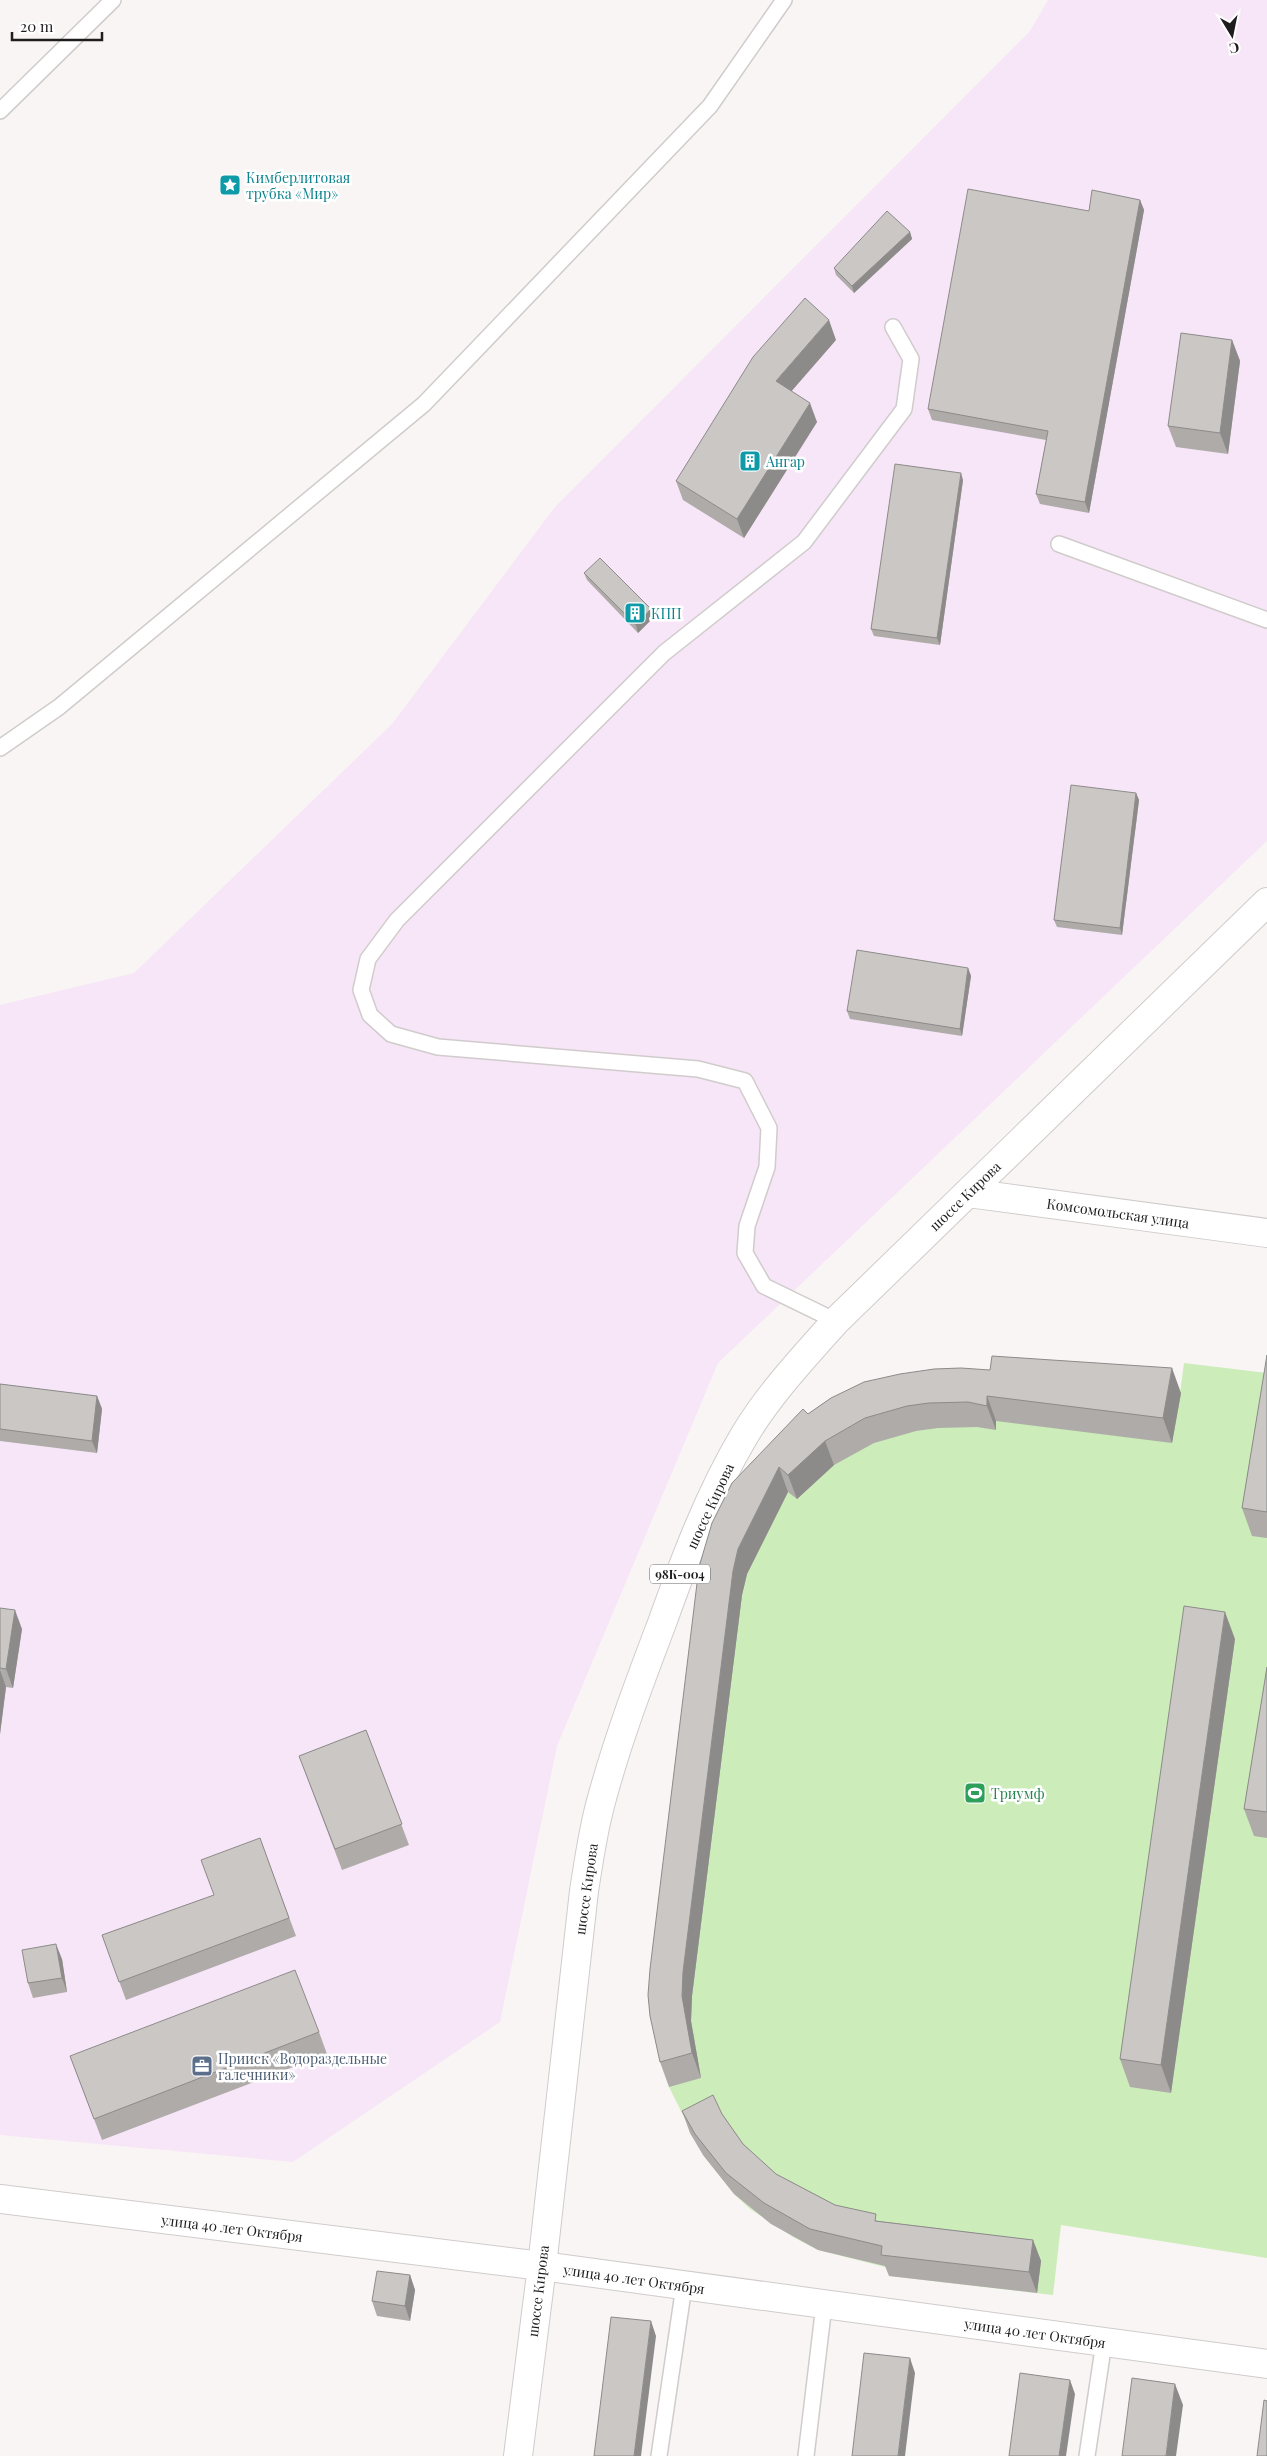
<svg xmlns="http://www.w3.org/2000/svg" width="1267" height="2456" font-family="'Playfair Display',serif">
  <style>
    .industrial { fill: #f7e6f7 }
    .green { fill: #ccecb9 }
    .lines { fill: none; stroke-linecap: round; stroke-linejoin: round }
    .lane-casing { stroke: #d0cccb; stroke-width: 18 }
    .street-casing { stroke: #d0cccb; stroke-width: 30 }
    .primary-casing { stroke: #d0cccb; stroke-width: 30 }
    .lane { stroke: #fff; stroke-width: 15 }
    .street { stroke: #fff; stroke-width: 28 }
    .primary { stroke: #fff; stroke-width: 28 }
    .wall { fill: #aeaba9 }
    .shaded-wall { fill: #8d8b8a }
    .building { fill: #cac7c5; stroke: #8d8b8a }
    .labels { text-anchor: middle; dominant-baseline: central; stroke-width: 5; stroke-linejoin: round; paint-order: stroke }
    .shield { fill: #fff; stroke: #626060; stroke-width: 1 }
    .shield-label { font-size: 12px; font-weight: bold; fill: #1e1c1c }
    .culture-label { font-size: 14px; fill: #0d838f; stroke: #fff; text-anchor: start }
    .street-label { font-size: 14px; fill: #1e1c1c; stroke: #fff }
    .leisure-label { font-size: 14px; fill: #27864d; stroke: #fff; text-anchor: start }
    .service-label { font-size: 14px; fill: #4e5e75; stroke: #fff; text-anchor: start }
  </style>
  <rect width="100%" height="100%" fill="#f9f5f4"/>
  <!-- industrial -->
  <path class="industrial" d="M1048 0H1267V841L718 1363 557 1746 500 2022 293 2162 0 2135V1005L134 973 392 724 555 507 1030 31Z"/>
  <!-- green -->
  <path class="green" d="M1184 1363 1267 1373V2258L1061 2225 1053 2295 889 2276V2268L818 2250 793 2237 750 2209 734 2194 703 2155 669 2087 708 1592 840 1423 1180 1393Z"/>
  <g class="lines">
    <!-- lane casing -->
    <g class="lane-casing">
      <g id="lane">
        <path d="M0 111 113 0"/>
        <path d="M1059 544 1267 620"/>
        <path d="M0 748 59 707 424 404 710 106 784 0"/>
        <path d="M836 1321 764 1286 745 1253 747 1226 767 1167 769 1128 745 1081 698 1069 438 1047 391 1034 370 1015 361 990 368 959 397 920 664 653 804 542 904 409 911 359 893 327"/>
        <path d="M659 2456 684 2286"/>
        <path d="M806 2456 824 2305"/>
        <path d="M1087 2456 1104 2342"/>
      </g>
    </g>
    <!-- street casing -->
    <g class="street-casing">
      <g id="street">
        <path d="M968 1193 1267 1233"/>
        <path d="M0 2199 542 2266 1267 2364"/>
      </g>
    </g>
    <!-- primary casing -->
    <g class="primary-casing">
      <path id="primary" d="M518 2456 542 2266 584 1891C589 1860 593 1829 602 1798 618 1739 640 1681 662 1623 685 1559 709 1495 744 1436 769 1394 804 1357 836 1321L1267 902"/>
    </g>
    <!-- lane -->
    <use href="#lane" class="lane"/>
    <!-- street -->
    <use href="#street" class="street"/>
    <!-- primary -->
    <use href="#primary" class="primary"/>
  </g>
  <!-- wall -->
  <g class="wall">
    <path d="M1140 200 1144 210 1089 513 1040 504 1036 494 1046 440 932 420 928 409 1089 211Z"/>
    <path d="M910 232 912 239 854 293 836 275 834 268Z"/>
    <path d="M836 340 791 391 817 422 744 538 683 500 676 481Z"/>
    <path d="M1232 340 1240 361 1228 454 1176 447 1168 426Z"/>
    <path d="M963 480 940 645 874 636 871 629Z"/>
    <path d="M584 573 651 609 654 617 638 633 587 580Z"/>
    <path d="M1136 793 1139 800 1122 935 1057 927 1054 920Z"/>
    <path d="M968 968 971 976 962 1036 850 1019 847 1011Z"/>
    <path d="M1267 1355V1538L1252 1536 1242 1508Z"/>
    <path d="M0 1384 97 1396 102 1409 97 1453 0 1441Z"/>
    <path d="M1181 1393 1172 1443 996 1421V1430L977 1427 938 1428 916 1431 874 1443 834 1465 797 1499 788 1492 747 1574 742 1595 692 1996 691 2021 701 2078 669 2087 660 2062 699 1567 808 1414 831 1398Z"/>
    <path d="M0 1608 22 1629 13 1688 6 1687 0 1734Z"/>
    <path d="M1235 1639 1171 2093 1130 2087 1120 2059Z"/>
    <path d="M1267 1667V1838L1254 1836 1244 1809Z"/>
    <path d="M366 1730 409 1845 342 1870 299 1756Z"/>
    <path d="M260 1838 296 1936 126 2000 102 1935 214 1895Z"/>
    <path d="M62 1959 67 1992 33 1998 28 1983Z"/>
    <path d="M319 2032 327 2054 102 2140 70 2056Z"/>
    <path d="M682 2111 722 2114 743 2144 776 2174 835 2205 878 2221 1033 2240 1041 2261 1037 2293 889 2276 885 2266 818 2250 771 2224 734 2194 703 2155 690 2133Z"/>
    <path d="M410 2275 415 2290 410 2321 377 2316 372 2301Z"/>
  </g>
  <!-- shaded-wall -->
  <g class="shaded-wall">
    <path d="M1140 200 1144 210 1089 513 1085 502Z"/>
    <path d="M910 232 912 239 854 293 852 286Z"/>
    <path d="M829 320 836 340 783 401 776 381Z"/>
    <path d="M1232 340 1240 361 1228 454 1220 433Z"/>
    <path d="M810 403 817 422 744 538 737 519Z"/>
    <path d="M961 473 963 480 940 645 937 638Z"/>
    <path d="M651 609 654 617 638 633 636 625Z"/>
    <path d="M1136 793 1139 800 1122 935 1120 928Z"/>
    <path d="M968 968 971 976 962 1036 960 1029Z"/>
    <path d="M1172 1368 1181 1393 1172 1443 1163 1418Z"/>
    <path d="M97 1396 102 1409 97 1453 92 1441Z"/>
    <path d="M987 1396 996 1421V1430L987 1406Z"/>
    <path d="M825 1441 834 1465 797 1499 788 1475Z"/>
    <path d="M779 1467 788 1492 747 1574 742 1595 692 1996 691 2021 701 2078 692 2053 682 1996 683 1972 733 1571 738 1549Z"/>
    <path d="M15 1610 22 1629 13 1688 6 1669Z"/>
    <path d="M1225 1612 1235 1639 1171 2093 1161 2065Z"/>
    <path d="M0 1670 6 1687 0 1734Z"/>
    <path d="M56 1944 62 1959 67 1992 62 1978Z"/>
    <path d="M1033 2240 1041 2261 1037 2293 1029 2272Z"/>
    <path d="M410 2275 415 2290 410 2321 405 2306Z"/>
    <path d="M651 2321 656 2336 641 2456H634Z"/>
    <path d="M910 2358 915 2373 905 2456H898Z"/>
    <path d="M1070 2380 1075 2394 1066 2456H1059Z"/>
    <path d="M1175 2384 1183 2405 1176 2456H1166Z"/>
  </g>
  <!-- building -->
  <g class="building">
    <path d="M968 189 1089 211 1092 190 1140 200 1085 502 1036 494 1048 431 928 409Z"/>
    <path d="M887 211 910 232 852 286 834 268Z"/>
    <path d="M805 298 829 320 776 381 810 403 737 519 676 481 753 357Z"/>
    <path d="M1181 333 1232 340 1220 433 1168 426Z"/>
    <path d="M895 464 961 473 937 638 871 629Z"/>
    <path d="M600 558 651 609 636 625 584 573Z"/>
    <path d="M1071 785 1136 793 1120 928 1054 920Z"/>
    <path d="M857 950 968 968 960 1029 847 1011Z"/>
    <path d="M1267 1355V1512L1242 1508Z"/>
    <path d="M992 1356 1172 1368 1163 1418 987 1396V1406L968 1402 929 1403 907 1406 865 1418 825 1441 788 1475 779 1467 738 1549 733 1571 683 1972 682 1996 692 2053 660 2062 650 2016 648 1995 650 1969 699 1567 712 1523 732 1483 803 1409 808 1414 831 1398 864 1382 900 1374 934 1369 961 1368 990 1370Z"/>
    <path d="M0 1384 97 1396 92 1441 0 1429Z"/>
    <path d="M1184 1606 1225 1612 1161 2065 1120 2059Z"/>
    <path d="M0 1608 15 1610 6 1669 0 1668Z"/>
    <path d="M1267 1667V1812L1244 1809Z"/>
    <path d="M366 1730 402 1824 335 1849 299 1756Z"/>
    <path d="M260 1838 289 1918 119 1982 102 1935 214 1895 201 1860Z"/>
    <path d="M56 1944 62 1978 28 1983 22 1950Z"/>
    <path d="M295 1970 319 2032 94 2119 70 2056Z"/>
    <path d="M713 2095 722 2114 743 2144 776 2174 835 2205 876 2214 875 2221 1033 2240 1029 2272 881 2255 882 2246 810 2229 764 2203 726 2173 695 2134 682 2111Z"/>
    <path d="M377 2271 410 2275 405 2306 372 2301Z"/>
    <path d="M611 2317 651 2321 634 2456H594Z"/>
    <path d="M864 2353 910 2358 898 2456H852Z"/>
    <path d="M1020 2373 1070 2380 1059 2456H1009Z"/>
    <path d="M1132 2378 1175 2384 1166 2456H1122Z"/>
    <path d="M1264 2400 1267 2401V2456H1257Z"/>
  </g>
  <!-- icons -->
  <defs>
    <g id="sight-square" transform="scale(1.125)"><rect x="-9" y="-9" width="18" height="18" rx="4" fill="#0f9aa8" stroke="#fff"/><path d="M0-6L1.8-2.2L6-1.7L2.9 1.2L3.7 5.4L0 3.3L-3.7 5.4L-2.9 1.2L-6-1.7L-1.8-2.2Z" fill="#fff"/></g>
    <g id="building-square" transform="scale(1.125)"><rect x="-9" y="-9" width="18" height="18" rx="4" fill="#0f9aa8" stroke="#fff"/><path d="M-4-6H4V6H1V3H-1V6H-4ZM-2.5-4.3h1.7v1.8h-1.7ZM.8-4.3h1.7v1.8H.8ZM-2.5-1h1.7V.8h-1.7ZM.8-1h1.7V.8H.8Z" fill="#fff"/></g>
    <g id="stadium-square" transform="scale(1.125)"><rect x="-9" y="-9" width="18" height="18" rx="4" fill="#2e9e5b" stroke="#fff"/><path d="M0-5a6.5 5 0 1 0 0 10a6.5 5 0 1 0 0-10ZM-3.5-1.8h7v3.6h-7Z" fill="#fff"/></g>
    <g id="office-square" transform="scale(1.125)"><rect x="-9" y="-9" width="18" height="18" rx="4" fill="#5c6f8a" stroke="#fff"/><path d="M-6-3h4V-5.5h4V-3h4V5H-6ZM-1-4.5V-3h2v-1.5ZM-6 0V1H6V0Z" fill="#fff"/></g>
  </defs>
  <g fill-rule="evenodd">
    <use href="#sight-square" x="230" y="185"/>
    <use href="#building-square" x="750" y="461"/>
    <use href="#building-square" x="635" y="613"/>
    <use href="#stadium-square" x="975" y="1793"/>
    <use href="#office-square" x="202" y="2066"/>
  </g>
  <g class="labels">
    <!-- shield labels -->
    <rect class="shield" x="650" y="1564.5" width="60" height="19" rx="4"/>
    <g class="shield-label">
      <text x="680" y="1574">98К-004</text>
    </g>
    <!-- culture labels -->
    <g class="culture-label">
      <text x="246" y="177">Кимберлитовая<tspan x="246" dy="16">трубка «Мир»</tspan></text>
      <text x="766" y="461">Ангар</text>
      <text x="651" y="613">КПП</text>
    </g>
    <!-- street labels -->
    <g class="street-label">
      <text transform="translate(965 1196) rotate(-44)">шоссе Кирова</text>
      <text transform="translate(1118 1213) rotate(8)">Комсомольская улица</text>
      <text transform="translate(710 1506) rotate(-65)">шоссе Кирова</text>
      <text transform="translate(586 1889) rotate(-82)">шоссе Кирова</text>
      <text transform="translate(232 2228) rotate(7)">улица 40 лет Октября</text>
      <text transform="translate(634 2279) rotate(8)">улица 40 лет Октября</text>
      <text transform="translate(538 2291) rotate(-83)">шоссе Кирова</text>
      <text transform="translate(1035 2333) rotate(8)">улица 40 лет Октября</text>
    </g>
    <!-- leisure labels -->
    <g class="leisure-label">
      <text x="991" y="1793">Триумф</text>
    </g>
    <!-- service labels -->
    <g class="service-label">
      <text x="218" y="2058">Прииск «Водораздельные<tspan x="218" dy="16">галечники»</tspan></text>
    </g>
  </g>
  <!-- north arrow -->
  <g transform="translate(1232 35) rotate(170)" stroke="#ffffff" stroke-width="4" paint-order="stroke">
  <path d="M0-4L9 19L0 12L-9 19Z" fill="#1e1c1c"/>
  <text y="-8" font-size="14" font-weight="bold" text-anchor="middle" fill="#1e1c1c">С</text>
  </g>
  <!-- scale -->
  <path d="M12 32v8h90v-8" fill="none" stroke="#1e1c1c" stroke-width="2.5"/>
  <text x="20" y="32" font-size="15" fill="#1e1c1c" stroke="#ffffff" stroke-width="4" paint-order="stroke">20 m</text>
</svg>
